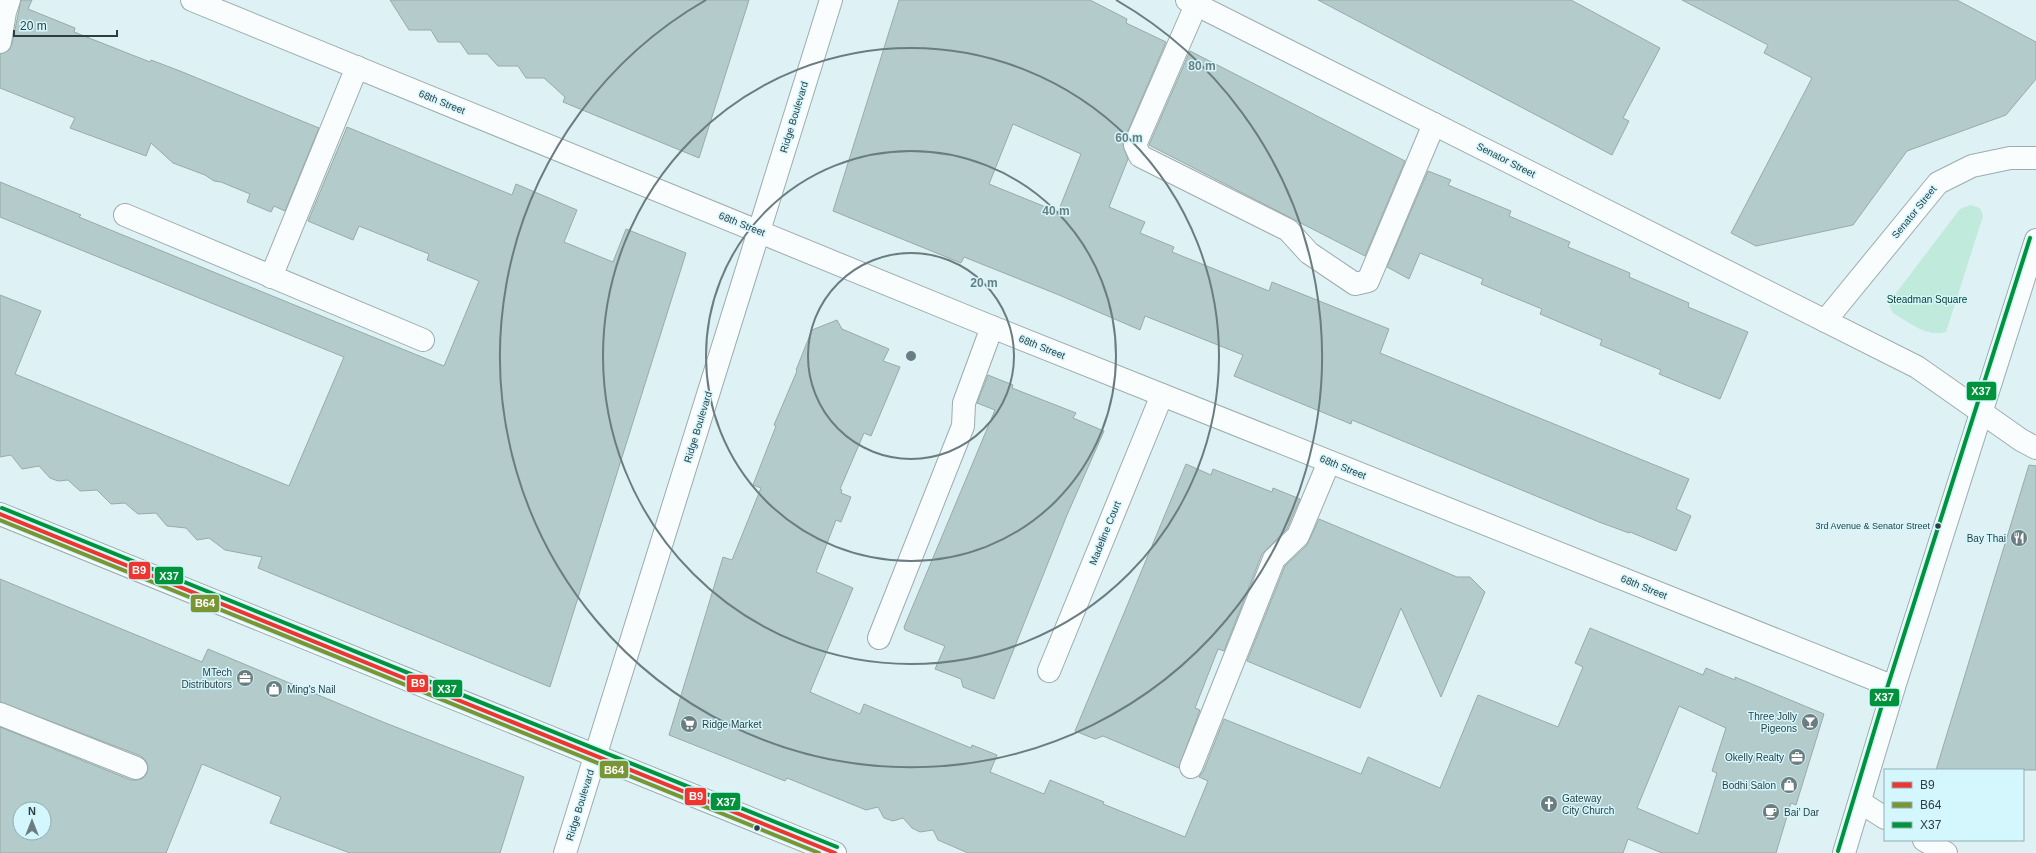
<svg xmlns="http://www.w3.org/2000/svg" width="2036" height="853" font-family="Helvetica,sans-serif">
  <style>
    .green { fill: #c0eadb }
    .building { fill: #b3cbca; stroke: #9aa; fill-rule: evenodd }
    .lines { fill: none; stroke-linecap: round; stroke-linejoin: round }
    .minor-casing { stroke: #9cacaf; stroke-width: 24 }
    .minor { stroke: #fafdfd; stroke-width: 22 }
    .bus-1-casing { stroke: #d4f7fe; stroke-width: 7 }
    .bus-2-casing { stroke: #d4f7fe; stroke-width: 7 }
    .bus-3-casing { stroke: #d4f7fe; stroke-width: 7 }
    .bus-1 { stroke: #ee352e; stroke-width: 4 }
    .bus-2 { stroke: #799534; stroke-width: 4 }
    .bus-3 { stroke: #00933c; stroke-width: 4 }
    .ring { fill: none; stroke: #6b7d80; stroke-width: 2 }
    .bus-dot { fill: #2d3e42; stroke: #d4f7fe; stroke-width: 1.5 }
    .labels { text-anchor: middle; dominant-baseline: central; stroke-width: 3; stroke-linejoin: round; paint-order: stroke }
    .bus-label { font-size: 9px; fill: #2d3e42; stroke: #d4f7fe; text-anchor: end }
    .street-label { font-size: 10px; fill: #2d3e42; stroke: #d4f7fe }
    .park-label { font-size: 10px; fill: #043b27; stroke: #d4f7fe }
    .poi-label { font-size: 10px; fill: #2d3e42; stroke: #d4f7fe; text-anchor: end }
    .centre { fill: #6b7d80; stroke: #d4f7fe; stroke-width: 2 }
    .ring-label { font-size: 12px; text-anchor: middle; font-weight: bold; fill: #6b7d80; stroke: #d4f7fe; stroke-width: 3; stroke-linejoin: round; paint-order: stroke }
    .line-badge { stroke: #d4f7fe; stroke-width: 1.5 }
    .badge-label { font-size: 11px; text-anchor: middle; font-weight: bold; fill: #fff }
  </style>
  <rect width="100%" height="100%" fill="#def1f4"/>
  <!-- green -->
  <path class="green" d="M1970 205 1980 208 1983 216 1946 332C1927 338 1909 322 1893 313L1890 307V301L1960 209Z"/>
  <!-- building -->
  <g class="building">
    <path d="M21 0H32L28 9 75 28 74 32 150 62 151 60 180 71 319 128 285 211 274 206 271 212 247 202 250 194 221 182 214 181 205 175 173 163 151 143 146 156 70 128 75 118 0 88V54L9 50 12 44Z"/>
    <path d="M390 0H749L699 158 563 102 565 97 544 78H526L518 66H498L487 54H468L460 42H438L431 30H409Z"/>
    <path d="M899 0H1090L1127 19 1126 23 1166 42 1124 140 1123 145 1128 159 1109 207 1145 222 1140 233 1174 247 1172 252 1269 291 1272 282 1389 329 1380 353 1689 479 1676 509 1691 516 1676 551 1630 532 1629 533 1599 522 1352 420 1351 424 1234 376 1243 355 1145 316 1140 330 1059 295 964 257 961 263 833 211ZM1013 124 1081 154 1058 212 989 184Z"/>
    <path d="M1318 0H1571L1660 48 1623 118 1629 121 1612 155Z"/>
    <path d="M1682 0H1957L2036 42V79L2006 115 1907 151 1853 225 1756 246 1731 233 1812 78 1764 53 1768 45Z"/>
    <path d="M1190 51 1405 161 1365 256 1149 145Z"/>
    <path d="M347 127 512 195 516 184 577 210 564 242 613 262 626 229 686 253 550 687 258 568 262 557 225 550 209 538 197 540 186 528 167 526 156 513 138 514 125 503 111 504 97 490 80 491 68 480 58 481 50 478 39 466 22 469 11 455 0 457V295L41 311 15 374 289 486 344 357 0 217V182L81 215 79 217 113 231 444 366 479 281 427 260 429 254 359 226 353 240 308 221Z"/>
    <path d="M1428 171 1451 180 1448 185 1511 211 1509 216 1570 242 1568 247 1630 273 1629 277 1689 303 1688 307 1748 332 1720 399 1659 374 1661 370 1600 345 1602 340 1540 314 1542 309 1481 284 1483 279 1420 253 1409 279 1387 267Z"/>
    <path d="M837 320 842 329 889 349 883 361 900 367 871 436 864 433 840 489 842 490 841 493 851 497 841 522 836 520 816 572 853 588 810 692 860 714 864 704 971 748 972 745 997 755 990 772 1044 794 1050 780 1104 802 1103 804 1185 837 1208 781 1199 777 1203 772 1224 719 1361 774 1368 757 1440 788 1478 695 1558 727 1583 667 1575 663 1590 628 1703 675 1706 668 1735 680V677L1824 714 1796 805 1791 803 1776 853H1662L1628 839 1623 853H968L938 840 933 830 920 832 912 828 903 818 893 821 884 818 878 807 866 810 787 778 785 781 669 735 723 557 732 560 761 488 753 485 776 426 774 425 797 371 796 370 812 330ZM1679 706 1726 728 1712 771 1717 773 1698 834 1637 808Z"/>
    <path d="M988 375 1013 385 1012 388 1076 413 1073 418 1104 431 1067 515 994 699 963 687 961 679 935 669 945 646 905 630 904 627 995 410 977 403Z"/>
    <path d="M1186 464 1211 475 1213 469 1272 492 1273 488 1300 499 1287 529 1262 554 1224 651 1218 649 1195 708 1200 710 1179 768 1103 736 1095 739 1075 731Z"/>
    <path d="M2029 465 2036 466V770H1936Z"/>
    <path d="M1319 519 1457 577H1470L1485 592 1441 697 1401 608 1360 708 1247 661 1285 566 1307 545Z"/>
    <path d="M0 579 202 662 208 649 383 722 524 777 500 853H350L270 823 281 797 202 764 166 853H0V727L131 780H137L143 778 147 773 148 767 146 761 141 756 0 702ZM20 809H44V833H20Z"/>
  </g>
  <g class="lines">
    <!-- minor casing -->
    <g class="minor-casing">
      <g id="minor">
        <path d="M192 0 992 327 1894 687"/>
        <path d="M1187 0 1917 367 2021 440 2036 448"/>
        <path d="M1196 5 1135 145 1140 156 1288 230 1309 253 1355 284 1368 281 1434 124"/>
        <path d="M0 42 5 12 9 0"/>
        <path d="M125 215 423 340"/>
        <path d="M271 277 357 67"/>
        <path d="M1825 321 1938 183 1972 166 2010 158H2036"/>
        <path d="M0 514 835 853"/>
        <path d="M879 638 963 426 964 403 992 327"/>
        <path d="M1049 671 1162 395"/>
        <path d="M0 714 136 768"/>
        <path d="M1191 767 1274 559 1298 536 1329 462"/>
        <path d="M1860 802 1885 818"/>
        <path d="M1924 840 1946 853"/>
        <path d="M565 853 831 0"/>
        <path d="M1844 853 1894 687 2036 240"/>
      </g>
    </g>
    <!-- minor -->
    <use href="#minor" class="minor"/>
    <!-- bus-1 casing -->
    <g class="bus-1-casing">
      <path id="bus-1" d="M0 514 835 853"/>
    </g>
    <!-- bus-2 casing -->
    <g class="bus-2-casing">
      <path id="bus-2" d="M0 520 819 853"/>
    </g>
    <!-- bus-3 casing -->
    <g class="bus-3-casing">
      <g id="bus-3">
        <path d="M2 508 837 847"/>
        <path d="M1838 851 1888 685 2030 238"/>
      </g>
    </g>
    <!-- bus-1 -->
    <use href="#bus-1" class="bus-1"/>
    <!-- bus-2 -->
    <use href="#bus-2" class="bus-2"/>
    <!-- bus-3 -->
    <use href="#bus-3" class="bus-3"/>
  </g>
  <!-- distance rings -->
  <g class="ring">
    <circle cx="911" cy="356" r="103"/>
    <circle cx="911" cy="356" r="205"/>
    <circle cx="911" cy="356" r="308"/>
    <path d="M1116 0A411 411 0 1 1 706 0"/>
  </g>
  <!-- icons -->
  <defs>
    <g id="restaurant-disc" transform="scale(0.9)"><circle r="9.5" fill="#6b7d80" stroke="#d4f7fe"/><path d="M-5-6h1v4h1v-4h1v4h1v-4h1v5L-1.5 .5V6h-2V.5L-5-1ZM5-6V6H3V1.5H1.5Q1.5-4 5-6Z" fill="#fff"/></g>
    <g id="office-disc" transform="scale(0.9)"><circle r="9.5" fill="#6b7d80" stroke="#d4f7fe"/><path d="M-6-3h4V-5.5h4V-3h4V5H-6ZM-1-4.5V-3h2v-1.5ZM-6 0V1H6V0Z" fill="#fff"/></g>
    <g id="shop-disc" transform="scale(0.9)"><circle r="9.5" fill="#6b7d80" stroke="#d4f7fe"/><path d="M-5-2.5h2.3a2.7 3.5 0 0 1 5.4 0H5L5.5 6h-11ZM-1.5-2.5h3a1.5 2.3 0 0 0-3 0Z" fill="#fff"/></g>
    <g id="bar-disc" transform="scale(0.9)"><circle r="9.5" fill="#6b7d80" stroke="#d4f7fe"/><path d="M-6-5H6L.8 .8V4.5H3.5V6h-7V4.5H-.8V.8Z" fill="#fff"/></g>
    <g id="supermarket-disc" transform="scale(0.9)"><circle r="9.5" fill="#6b7d80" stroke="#d4f7fe"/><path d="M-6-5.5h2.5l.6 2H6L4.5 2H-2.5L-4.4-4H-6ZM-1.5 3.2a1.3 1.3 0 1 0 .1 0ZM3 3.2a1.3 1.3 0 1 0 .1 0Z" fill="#fff"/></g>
    <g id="church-disc" transform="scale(0.9)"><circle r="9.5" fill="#6b7d80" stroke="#d4f7fe"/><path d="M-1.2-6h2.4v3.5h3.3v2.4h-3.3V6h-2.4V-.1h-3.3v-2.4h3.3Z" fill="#fff"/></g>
    <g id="cafe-disc" transform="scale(0.9)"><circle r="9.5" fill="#6b7d80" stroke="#d4f7fe"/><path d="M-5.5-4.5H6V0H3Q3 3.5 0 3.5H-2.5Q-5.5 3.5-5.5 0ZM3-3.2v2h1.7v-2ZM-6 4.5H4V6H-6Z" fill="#fff"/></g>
  </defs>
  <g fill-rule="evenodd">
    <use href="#restaurant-disc" x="2019" y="538"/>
    <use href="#office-disc" x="245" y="678"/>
    <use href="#shop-disc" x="274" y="689"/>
    <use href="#bar-disc" x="1810" y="722"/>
    <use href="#supermarket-disc" x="689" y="724"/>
    <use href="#office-disc" x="1797" y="757"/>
    <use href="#shop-disc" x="1789" y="785"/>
    <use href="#church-disc" x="1549" y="804"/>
    <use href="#cafe-disc" x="1771" y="812"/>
  </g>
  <!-- markers -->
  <g class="bus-dot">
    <circle cx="1938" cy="526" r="3.5"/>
    <circle cx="757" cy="828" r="3.5"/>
  </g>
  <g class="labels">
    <!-- bus labels -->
    <g class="bus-label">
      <text x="1930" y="526">3rd Avenue &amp; Senator Street</text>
    </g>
    <!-- street labels -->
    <g class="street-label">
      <text transform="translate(442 102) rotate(22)">68th Street</text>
      <text transform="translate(794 117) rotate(-73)">Ridge Boulevard</text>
      <text transform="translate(1506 160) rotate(27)">Senator Street</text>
      <text transform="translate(1914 212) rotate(-51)">Senator Street</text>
      <text transform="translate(742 224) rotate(22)">68th Street</text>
      <text transform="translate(1042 347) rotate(22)">68th Street</text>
      <text transform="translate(698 427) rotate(-73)">Ridge Boulevard</text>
      <text transform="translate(1343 467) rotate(22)">68th Street</text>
      <text transform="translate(1105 533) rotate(-68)">Madeline Court</text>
      <text transform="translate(1644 587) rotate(22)">68th Street</text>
      <text transform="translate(580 805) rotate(-73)">Ridge Boulevard</text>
    </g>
    <!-- park labels -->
    <g class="park-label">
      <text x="1927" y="299">Steadman Square</text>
    </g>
    <!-- poi labels -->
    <g class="poi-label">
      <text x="2006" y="538">Bay Thai</text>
      <text x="232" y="672">MTech<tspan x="232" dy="12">Distributors</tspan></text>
      <text x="287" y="689" text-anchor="start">Ming's Nail</text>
      <text x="1797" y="716">Three Jolly<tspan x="1797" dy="12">Pigeons</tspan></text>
      <text x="702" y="724" text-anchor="start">Ridge Market</text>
      <text x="1784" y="757">Okelly Realty</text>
      <text x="1776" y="785">Bodhi Salon</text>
      <text x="1562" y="798" text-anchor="start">Gateway<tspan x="1562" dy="12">City Church</tspan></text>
      <text x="1784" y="812" text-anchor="start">Bai’ Dar</text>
    </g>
  </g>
  <circle cx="911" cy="356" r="6" class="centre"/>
  <g class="ring-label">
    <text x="1202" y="70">80 m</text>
    <text x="1129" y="142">60 m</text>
    <text x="1056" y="215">40 m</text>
    <text x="984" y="287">20 m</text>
  </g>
  <g class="line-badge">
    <rect x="1966" y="381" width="31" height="20" rx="4" fill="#00933c"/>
    <rect x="128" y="561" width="23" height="19" rx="4" fill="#ee352e"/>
    <rect x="154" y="566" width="30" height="19" rx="4" fill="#00933c"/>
    <rect x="190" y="594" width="30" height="19" rx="4" fill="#799534"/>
    <rect x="406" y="674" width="23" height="19" rx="4" fill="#ee352e"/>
    <rect x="432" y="679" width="31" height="19" rx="4" fill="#00933c"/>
    <rect x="1869" y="688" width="31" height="19" rx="4" fill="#00933c"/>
    <rect x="599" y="760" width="30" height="19" rx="4" fill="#799534"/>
    <rect x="684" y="787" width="23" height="19" rx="4" fill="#ee352e"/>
    <rect x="710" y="792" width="31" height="19" rx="4" fill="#00933c"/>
  </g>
  <g class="badge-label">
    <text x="1981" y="395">X37</text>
    <text x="139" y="574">B9</text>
    <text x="169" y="580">X37</text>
    <text x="205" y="607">B64</text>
    <text x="418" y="687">B9</text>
    <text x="447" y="693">X37</text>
    <text x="1884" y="701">X37</text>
    <text x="614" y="774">B64</text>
    <text x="696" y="800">B9</text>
    <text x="726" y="806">X37</text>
  </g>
  <!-- legend -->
  <rect x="1884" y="769" width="140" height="72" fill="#d4f7fe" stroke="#91adb3"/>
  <rect x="1892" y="782" width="20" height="6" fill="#ee352e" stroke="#91adb3"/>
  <text x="1920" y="789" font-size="12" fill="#2d3e42">B9</text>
  <rect x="1892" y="802" width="20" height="6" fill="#799534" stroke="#91adb3"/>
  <text x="1920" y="809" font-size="12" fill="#2d3e42">B64</text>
  <rect x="1892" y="822" width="20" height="6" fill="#00933c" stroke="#91adb3"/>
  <text x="1920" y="829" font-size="12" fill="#2d3e42">X37</text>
  <!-- north arrow -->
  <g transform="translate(32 821)"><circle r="19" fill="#d4f7fe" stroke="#91adb3"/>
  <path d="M0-3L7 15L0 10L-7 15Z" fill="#6b7d80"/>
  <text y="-6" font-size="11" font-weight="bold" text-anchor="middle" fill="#2d3e42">N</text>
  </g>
  <!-- scale -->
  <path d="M14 30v6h103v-6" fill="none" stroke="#2d3e42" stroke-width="2"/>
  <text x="20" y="30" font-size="12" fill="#2d3e42" stroke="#d4f7fe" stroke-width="3" paint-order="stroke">20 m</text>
</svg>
